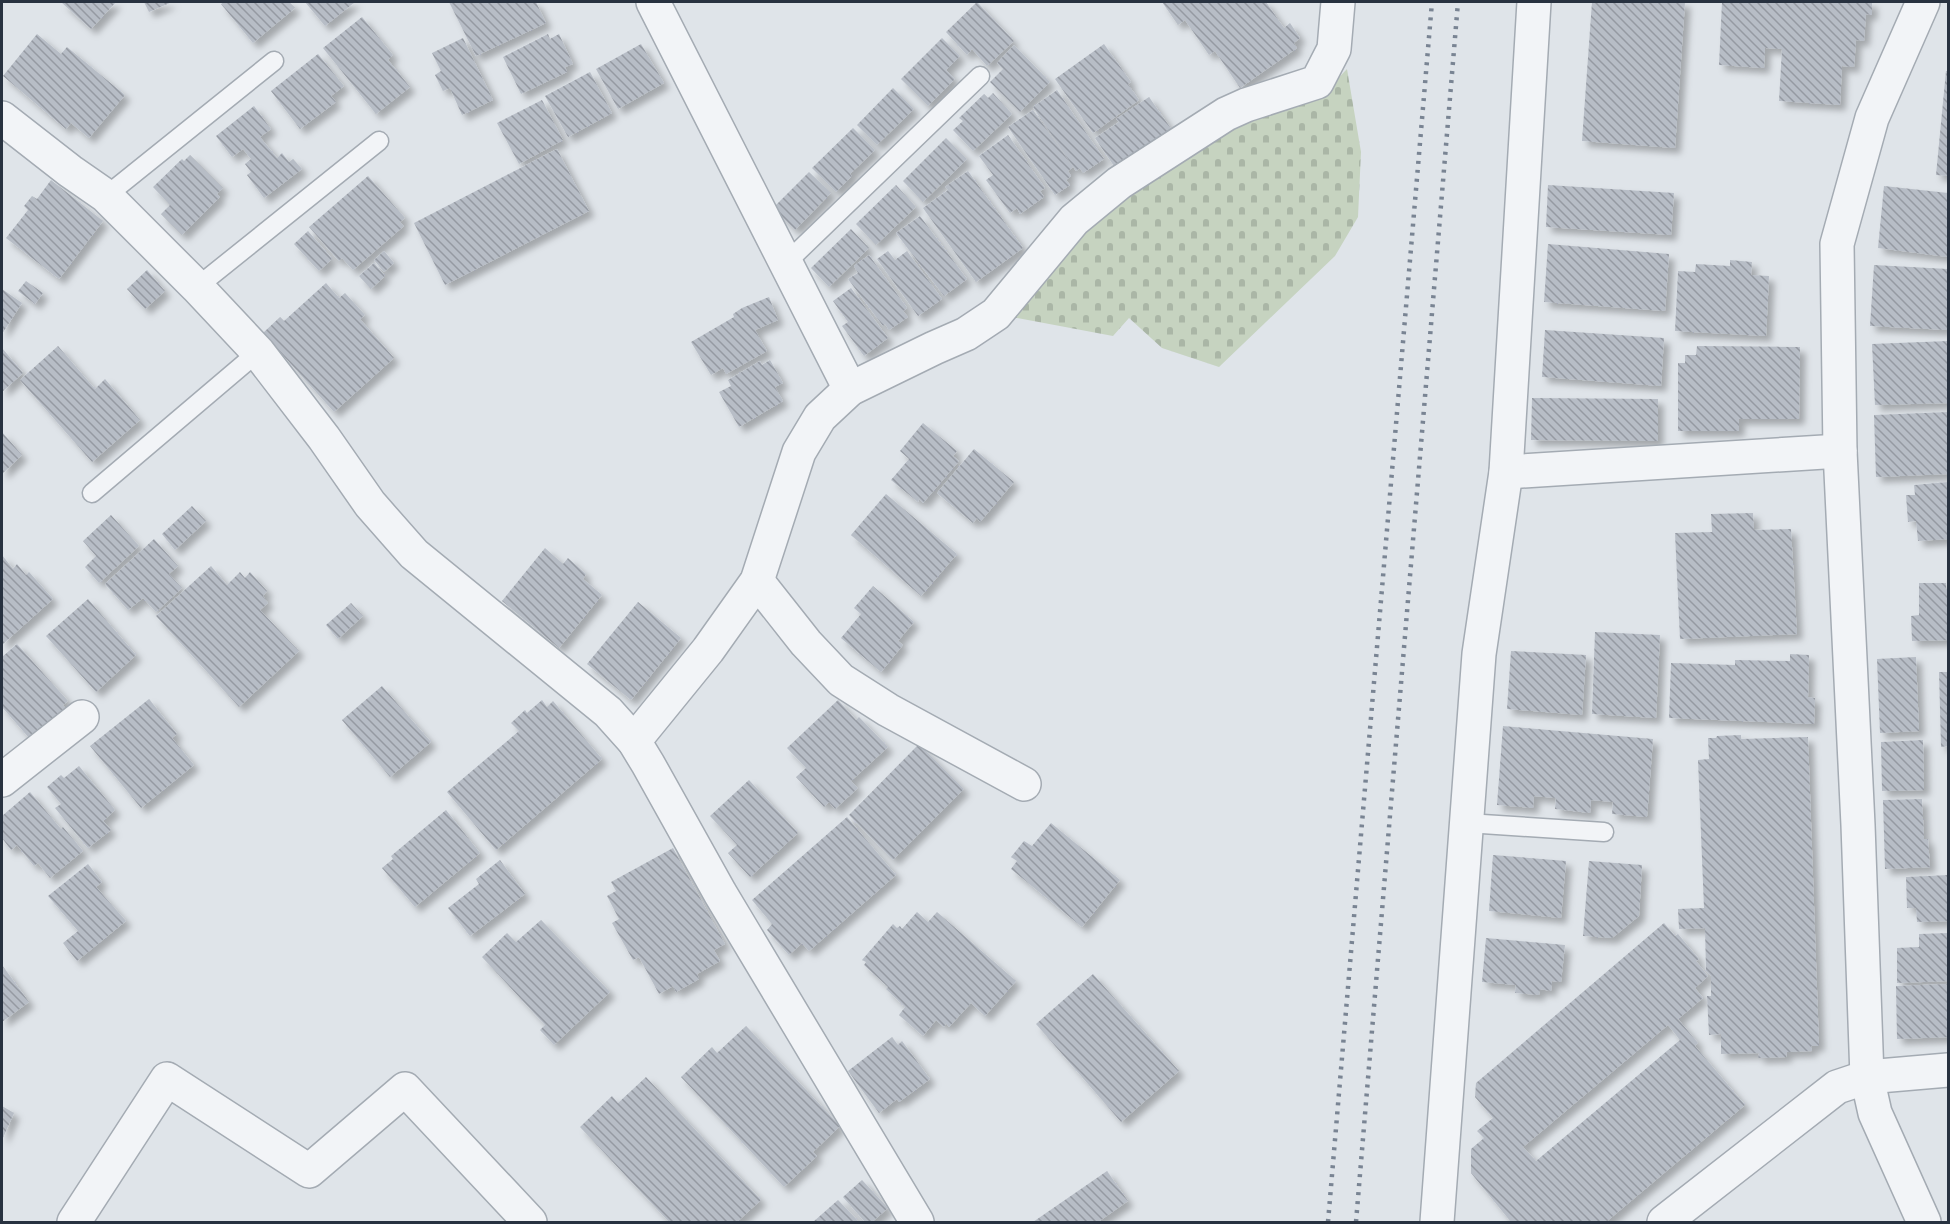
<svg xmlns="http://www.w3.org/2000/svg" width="1950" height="1224" font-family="'Fira Sans Condensed',sans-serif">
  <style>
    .cemetery { fill: url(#cemetery-stones) }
    .building { fill: url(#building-back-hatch); fill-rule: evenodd; filter: url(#shadow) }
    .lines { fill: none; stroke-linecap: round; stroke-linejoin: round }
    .lane-casing { stroke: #a4abb3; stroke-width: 21 }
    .street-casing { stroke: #a4abb3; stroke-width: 36 }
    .lane { stroke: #f2f4f7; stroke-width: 18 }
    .street { stroke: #f2f4f7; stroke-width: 33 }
    .rail { stroke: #798493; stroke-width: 4.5; stroke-dasharray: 3 6; stroke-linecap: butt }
  </style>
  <defs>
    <pattern id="cemetery-stones" width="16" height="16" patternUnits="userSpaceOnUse" patternTransform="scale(1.5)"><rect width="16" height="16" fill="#c6d3c0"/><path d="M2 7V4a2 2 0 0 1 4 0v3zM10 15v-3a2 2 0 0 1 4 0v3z" fill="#aab6a6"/></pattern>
    <pattern id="building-back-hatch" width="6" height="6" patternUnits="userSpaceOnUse" patternTransform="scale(1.5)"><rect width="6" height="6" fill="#b7bdc6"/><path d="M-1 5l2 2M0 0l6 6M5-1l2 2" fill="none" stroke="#959aa2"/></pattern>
    <filter id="shadow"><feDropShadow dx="5.5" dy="5.5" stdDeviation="3" flood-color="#0004"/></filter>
  </defs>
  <rect width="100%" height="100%" fill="#dfe4e9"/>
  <!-- cemetery -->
  <path class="cemetery" d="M1347 69 1361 152 1358 217 1335 256 1219 367 1162 348 1129 318 1113 336 1012 317 1106 210 1227 128 1322 95Z"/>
  <!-- building -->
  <g class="building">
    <path d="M61 2H116L91 29Z"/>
    <path d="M144 2H172L149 12Z"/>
    <path d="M224 2H289L295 8 253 43 221 4Z"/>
    <path d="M305 2H355L325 26Z"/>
    <path d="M449 2H536L546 23 476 56Z"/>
    <path d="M977 2 1014 41 987 66 972 49 967 55 946 32Z"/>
    <path d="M1162 2H1266L1284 28 1290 23 1300 38 1294 43 1297 48 1240 88 1215 51 1209 55 1185 20 1178 25Z"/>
    <path d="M1592 2H1685L1675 148 1582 141Z"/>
    <path d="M1722 2H1872V15L1866 14 1864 41 1856 40 1854 67 1842 66 1840 105 1779 101 1782 49 1765 48 1764 68 1719 65Z"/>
    <path d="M362 17 393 55 388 60 410 87 376 114 323 48Z"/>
    <path d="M37 34 61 54 67 47 125 95 89 138 71 123 66 129 3 76Z"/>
    <path d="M548 34 550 39 559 34 573 64 565 67 567 72 521 94 503 57Z"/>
    <path d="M463 38 493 100 462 115 450 88 443 91 435 75 441 71 432 53Z"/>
    <path d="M942 38 960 56 946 70 955 79 928 106 901 79Z"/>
    <path d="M641 44 664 83 618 109 596 69Z"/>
    <path d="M1104 44 1131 82 1128 84 1139 100 1093 133 1055 79Z"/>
    <path d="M1014 45 1050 82 1020 112 990 82 1003 69 997 63Z"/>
    <path d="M318 54 344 86 331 96 336 102 300 129 271 91Z"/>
    <path d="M1946 71H1948V176L1936 175Z"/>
    <path d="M590 72 612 113 568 137 545 96Z"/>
    <path d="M893 88 914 109 877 145 857 125Z"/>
    <path d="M1057 90 1104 159 1083 173 1080 168 1076 171 1033 107Z"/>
    <path d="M993 93 1012 114 973 151 953 130 963 121 959 118 984 94 988 98Z"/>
    <path d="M1149 97 1172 130 1132 157 1130 155 1114 166 1095 138 1119 122 1116 119Z"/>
    <path d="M542 100 563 140 519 164 497 123Z"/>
    <path d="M254 106 271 129 260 137 277 158 282 153 289 162 293 159 302 169 264 198 247 175 251 172 245 164 251 159 243 149 232 157 216 136Z"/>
    <path d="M1033 110 1073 167 1068 171 1071 176 1066 180 1070 185 1055 195 1008 127Z"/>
    <path d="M853 128 875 150 850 174 852 176 836 192 812 168Z"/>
    <path d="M1008 135 1045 188 1040 191 1044 197 1020 214 1017 208 1010 213 986 180 993 175 979 156Z"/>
    <path d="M946 138 967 159 923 202 903 181Z"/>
    <path d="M557 149 589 211 445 285 414 223Z"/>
    <path d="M190 155 223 188 217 194 220 197 182 235 161 214 170 205 153 187 182 159 184 161Z"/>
    <path d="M968 171 1023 248 976 282 923 208 948 190 945 187Z"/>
    <path d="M809 172 831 193 795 230 773 208Z"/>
    <path d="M368 176 405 218 400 222 404 226 353 270 342 258 339 261 309 227Z"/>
    <path d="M51 180 103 221 59 279 6 238 28 210 24 206 32 196 37 199Z"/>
    <path d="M896 185 916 207 876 245 856 224Z"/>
    <path d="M1548 185 1674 193 1671 235 1546 227Z"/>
    <path d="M1884 186 1948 193V257L1878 248Z"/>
    <path d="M920 216 967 279 944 296 896 233Z"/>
    <path d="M851 229 869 248 829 287 811 268Z"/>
    <path d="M308 231 332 259 319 271 294 244Z"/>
    <path d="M1548 244 1669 254 1665 311 1544 302Z"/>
    <path d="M384 251 394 263 384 272 374 260Z"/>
    <path d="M888 251 895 260 907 251 942 299 918 316 877 259Z"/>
    <path d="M869 255 907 308 903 311 908 317 889 330 885 324 883 326 848 279 858 273 854 266Z"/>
    <path d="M1730 260 1752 262 1751 275 1769 276 1766 336 1675 331 1678 271 1695 272 1696 264 1730 266Z"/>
    <path d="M374 263 385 276 371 289 359 276Z"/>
    <path d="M1874 265 1948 269V330L1870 326Z"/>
    <path d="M147 270 165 291 145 309 127 289Z"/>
    <path d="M26 281 43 293 35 304 18 291Z"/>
    <path d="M326 283 339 298 345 293 365 315 360 319 394 358 334 412 263 333 280 317 284 321Z"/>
    <path d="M851 288 888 338 864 356 842 326 848 322 833 301Z"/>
    <path d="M2 289 22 303 2 334Z"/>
    <path d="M769 297 778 320 755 330 767 351 726 374 723 368 711 375 691 342 734 317 733 314 742 308Z"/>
    <path d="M1545 330 1664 338 1661 386 1542 377Z"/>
    <path d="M1948 341V403L1875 405 1872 344Z"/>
    <path d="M58 346 95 389 105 379 140 420 92 462 20 380Z"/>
    <path d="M1697 346 1800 347 1799 419H1739V431H1678V363H1685V355H1696Z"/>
    <path d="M2 348 23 373 2 392Z"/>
    <path d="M770 360 783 383 775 387 783 401 739 427 719 392 731 386 728 380 760 361 762 365Z"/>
    <path d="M1532 398 1658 399V441L1531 440Z"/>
    <path d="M1948 412V474L1876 477 1874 415Z"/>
    <path d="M923 423 957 451 953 456 959 461 923 503 919 499 918 502 891 480 909 459 900 451Z"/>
    <path d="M2 432 22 455 2 474Z"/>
    <path d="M974 449 1014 482 980 522 977 518 973 523 937 493Z"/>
    <path d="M1948 482V539L1918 541 1916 521 1908 522 1906 495H1915L1914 485Z"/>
    <path d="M886 494 957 554 921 596 851 535Z"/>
    <path d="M192 506 206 521 175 550 162 534Z"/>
    <path d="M1753 513 1754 530 1791 529 1797 634 1680 639 1675 533 1712 532 1711 514Z"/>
    <path d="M111 515 139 546 99 583 85 567 96 556 83 541Z"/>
    <path d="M154 539 178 566 169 574 182 588 156 612 143 598 128 610 105 584Z"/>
    <path d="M545 548 563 564 568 558 586 574 583 579 602 595 559 648 502 601Z"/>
    <path d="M2 555 13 569 17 564 26 575 29 572 53 599 3 644 2 642Z"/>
    <path d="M211 566 227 585 240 572 245 578 250 572 267 591 263 596 268 603 260 610 299 651 239 707 156 616Z"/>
    <path d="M1919 583H1946V589H1948V640L1912 641 1911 616 1919 615Z"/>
    <path d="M873 586 914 622 898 641 903 645 881 672 841 638 861 614 854 608Z"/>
    <path d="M88 599 136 655 96 692 46 636Z"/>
    <path d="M638 602 681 638 631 700 587 664Z"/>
    <path d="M351 603 363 616 338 639 326 625Z"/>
    <path d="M1595 632 1660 635 1656 718 1592 714Z"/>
    <path d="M17 644 68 701 63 705 65 708 30 739 2 707V657Z"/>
    <path d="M1511 651 1586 655 1582 715 1507 709Z"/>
    <path d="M1790 654 1809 655 1808 697 1815 698 1814 724 1669 718 1671 663 1735 665V660L1790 661Z"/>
    <path d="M1916 657 1919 731 1880 733 1877 659Z"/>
    <path d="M1939 672H1948V746L1941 747Z"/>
    <path d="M382 686 431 742 390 777 342 720Z"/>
    <path d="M149 699 177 734 172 738 194 765 141 808 90 746Z"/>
    <path d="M542 700 547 707 553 701 602 759 496 850 447 792 519 731 511 723 525 710 527 713Z"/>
    <path d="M838 700 856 720 859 717 888 747 851 781 858 788 835 809 829 802 824 807 796 777 806 768 787 748Z"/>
    <path d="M1503 726 1653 739 1647 817 1612 814 1613 802 1591 800 1590 813 1555 809 1556 798 1534 796 1533 808 1497 805Z"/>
    <path d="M1741 735V739L1808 737 1819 1046H1811L1812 1051 1787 1052 1786 1057 1758 1058 1759 1053 1721 1054V1034L1709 1035 1707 996H1711V976L1706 971 1705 928 1679 929 1678 909 1704 908 1698 760 1709 759 1708 738H1716L1717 736Z"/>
    <path d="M1923 740 1924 790 1882 791 1881 742Z"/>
    <path d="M919 744 964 789 893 860 849 815Z"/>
    <path d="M79 766 115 810 103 821 111 830 88 848 55 808 61 804 47 787 61 775 64 778Z"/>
    <path d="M749 780 798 833 750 877 728 853 737 845 710 816Z"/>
    <path d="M30 792 61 829 63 827 83 851 50 878 38 863 34 866 17 845 11 850 2 838V816Z"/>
    <path d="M1922 799 1924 839H1928L1930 867 1885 869 1883 800Z"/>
    <path d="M446 810 480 853 415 907 382 868 393 859 391 856Z"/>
    <path d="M847 817 896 875 809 951 802 943 789 955 767 930 772 924 752 900Z"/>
    <path d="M1051 823 1120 880 1082 927 1011 869 1017 861 1011 857 1024 841 1032 846Z"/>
    <path d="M673 848 725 944 714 950 720 961 697 974 699 979 676 992 673 986 659 994 639 957 633 960 612 923 619 919 607 896 616 891 611 882Z"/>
    <path d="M1493 855 1566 861 1561 918 1489 911Z"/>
    <path d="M500 860 525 894 470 936 448 908 479 884 476 879Z"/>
    <path d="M1589 861 1642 865 1639 916 1612 938 1583 936Z"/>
    <path d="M88 864 102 882 96 887 126 921 77 961 63 943 78 931 48 896Z"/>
    <path d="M1948 875V921L1917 922 1916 908H1907L1906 877Z"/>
    <path d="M917 912 928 922 937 912 1016 981 985 1016 971 1003 949 1027 946 1023 944 1027 936 1020 923 1036 899 1015 905 1007 886 989 888 987 864 965 866 962 862 960 893 924 897 928 900 926 902 929Z"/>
    <path d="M541 920 610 992 554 1045 540 1030 545 1025 482 957 507 933 516 942Z"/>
    <path d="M1664 923 1675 936 1678 934 1699 959 1696 961 1708 976 1695 988 1703 998 1678 1019 1698 1043 1695 1046 1745 1105 1606 1222H1511L1471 1173V1149L1484 1138 1477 1131 1493 1118 1475 1097 1476 1083ZM1668 1025 1680 1040 1536 1161 1523 1147Z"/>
    <path d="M1948 933V981L1897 983V948L1919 947V934Z"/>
    <path d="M1486 938 1565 945 1561 982 1552 981 1551 991 1540 989 1539 995 1515 993 1516 985 1482 982Z"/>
    <path d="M2 965 29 1002 2 1022Z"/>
    <path d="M1093 974 1179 1071 1121 1122 1036 1024Z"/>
    <path d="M1948 984V1037L1897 1039 1896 986Z"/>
    <path d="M746 1026 840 1126 813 1152 817 1156 784 1187 681 1077 712 1047 717 1053Z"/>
    <path d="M892 1037 898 1045 902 1041 930 1079 899 1102 897 1099 879 1113 848 1071Z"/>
    <path d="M646 1077 761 1200 737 1222H669L580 1127 612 1096 618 1103Z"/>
    <path d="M2 1106 14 1113 2 1140Z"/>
    <path d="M1107 1171 1128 1201 1098 1222H1033Z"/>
    <path d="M862 1180 888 1208 872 1222H865L843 1197Z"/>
    <path d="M838 1200 859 1222H813Z"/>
  </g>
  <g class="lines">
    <!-- lane casing -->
    <g class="lane-casing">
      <g id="lane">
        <path d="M106 196 274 61"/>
        <path d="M786 263 980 76"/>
        <path d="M197 287 379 141"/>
        <path d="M92 493 258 352"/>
        <path d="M1467 823 1604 832"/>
      </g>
    </g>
    <!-- street casing -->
    <g class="street-casing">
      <g id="street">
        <path d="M653 2 850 389"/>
        <path d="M1923 2 1872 118 1837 244 1840 451 1858 825 1867 1077 1875 1113 1924 1222"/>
        <path d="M2 118 70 171 106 196 197 287 258 352 324 438 370 504 414 554 608 712 634 741 648 764 720 893 917 1222"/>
        <path d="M1506 472 1840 451"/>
        <path d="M757 581 806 643 841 680 888 710 1024 784"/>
        <path d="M634 741 708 650 757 581 799 452 820 417 850 389 934 348 966 334 996 314 1074 220 1119 183 1226 114 1246 105 1317 82 1334 49 1338 2"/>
        <path d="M2 780 82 717"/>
        <path d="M74 1222 167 1079 309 1171 405 1089 530 1222"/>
        <path d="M1437 1222 1479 654 1506 472 1534 2"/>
        <path d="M1664 1222 1837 1087 1867 1077 1948 1070"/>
      </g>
    </g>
    <!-- lane -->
    <use href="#lane" class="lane"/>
    <!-- street -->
    <use href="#street" class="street"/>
    <!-- rail -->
    <g class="rail">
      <path d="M1328 1222 1432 2"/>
      <path d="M1356 1222 1458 2"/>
    </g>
  </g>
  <!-- border -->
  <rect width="1950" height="1224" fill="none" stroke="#283240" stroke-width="6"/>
</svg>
